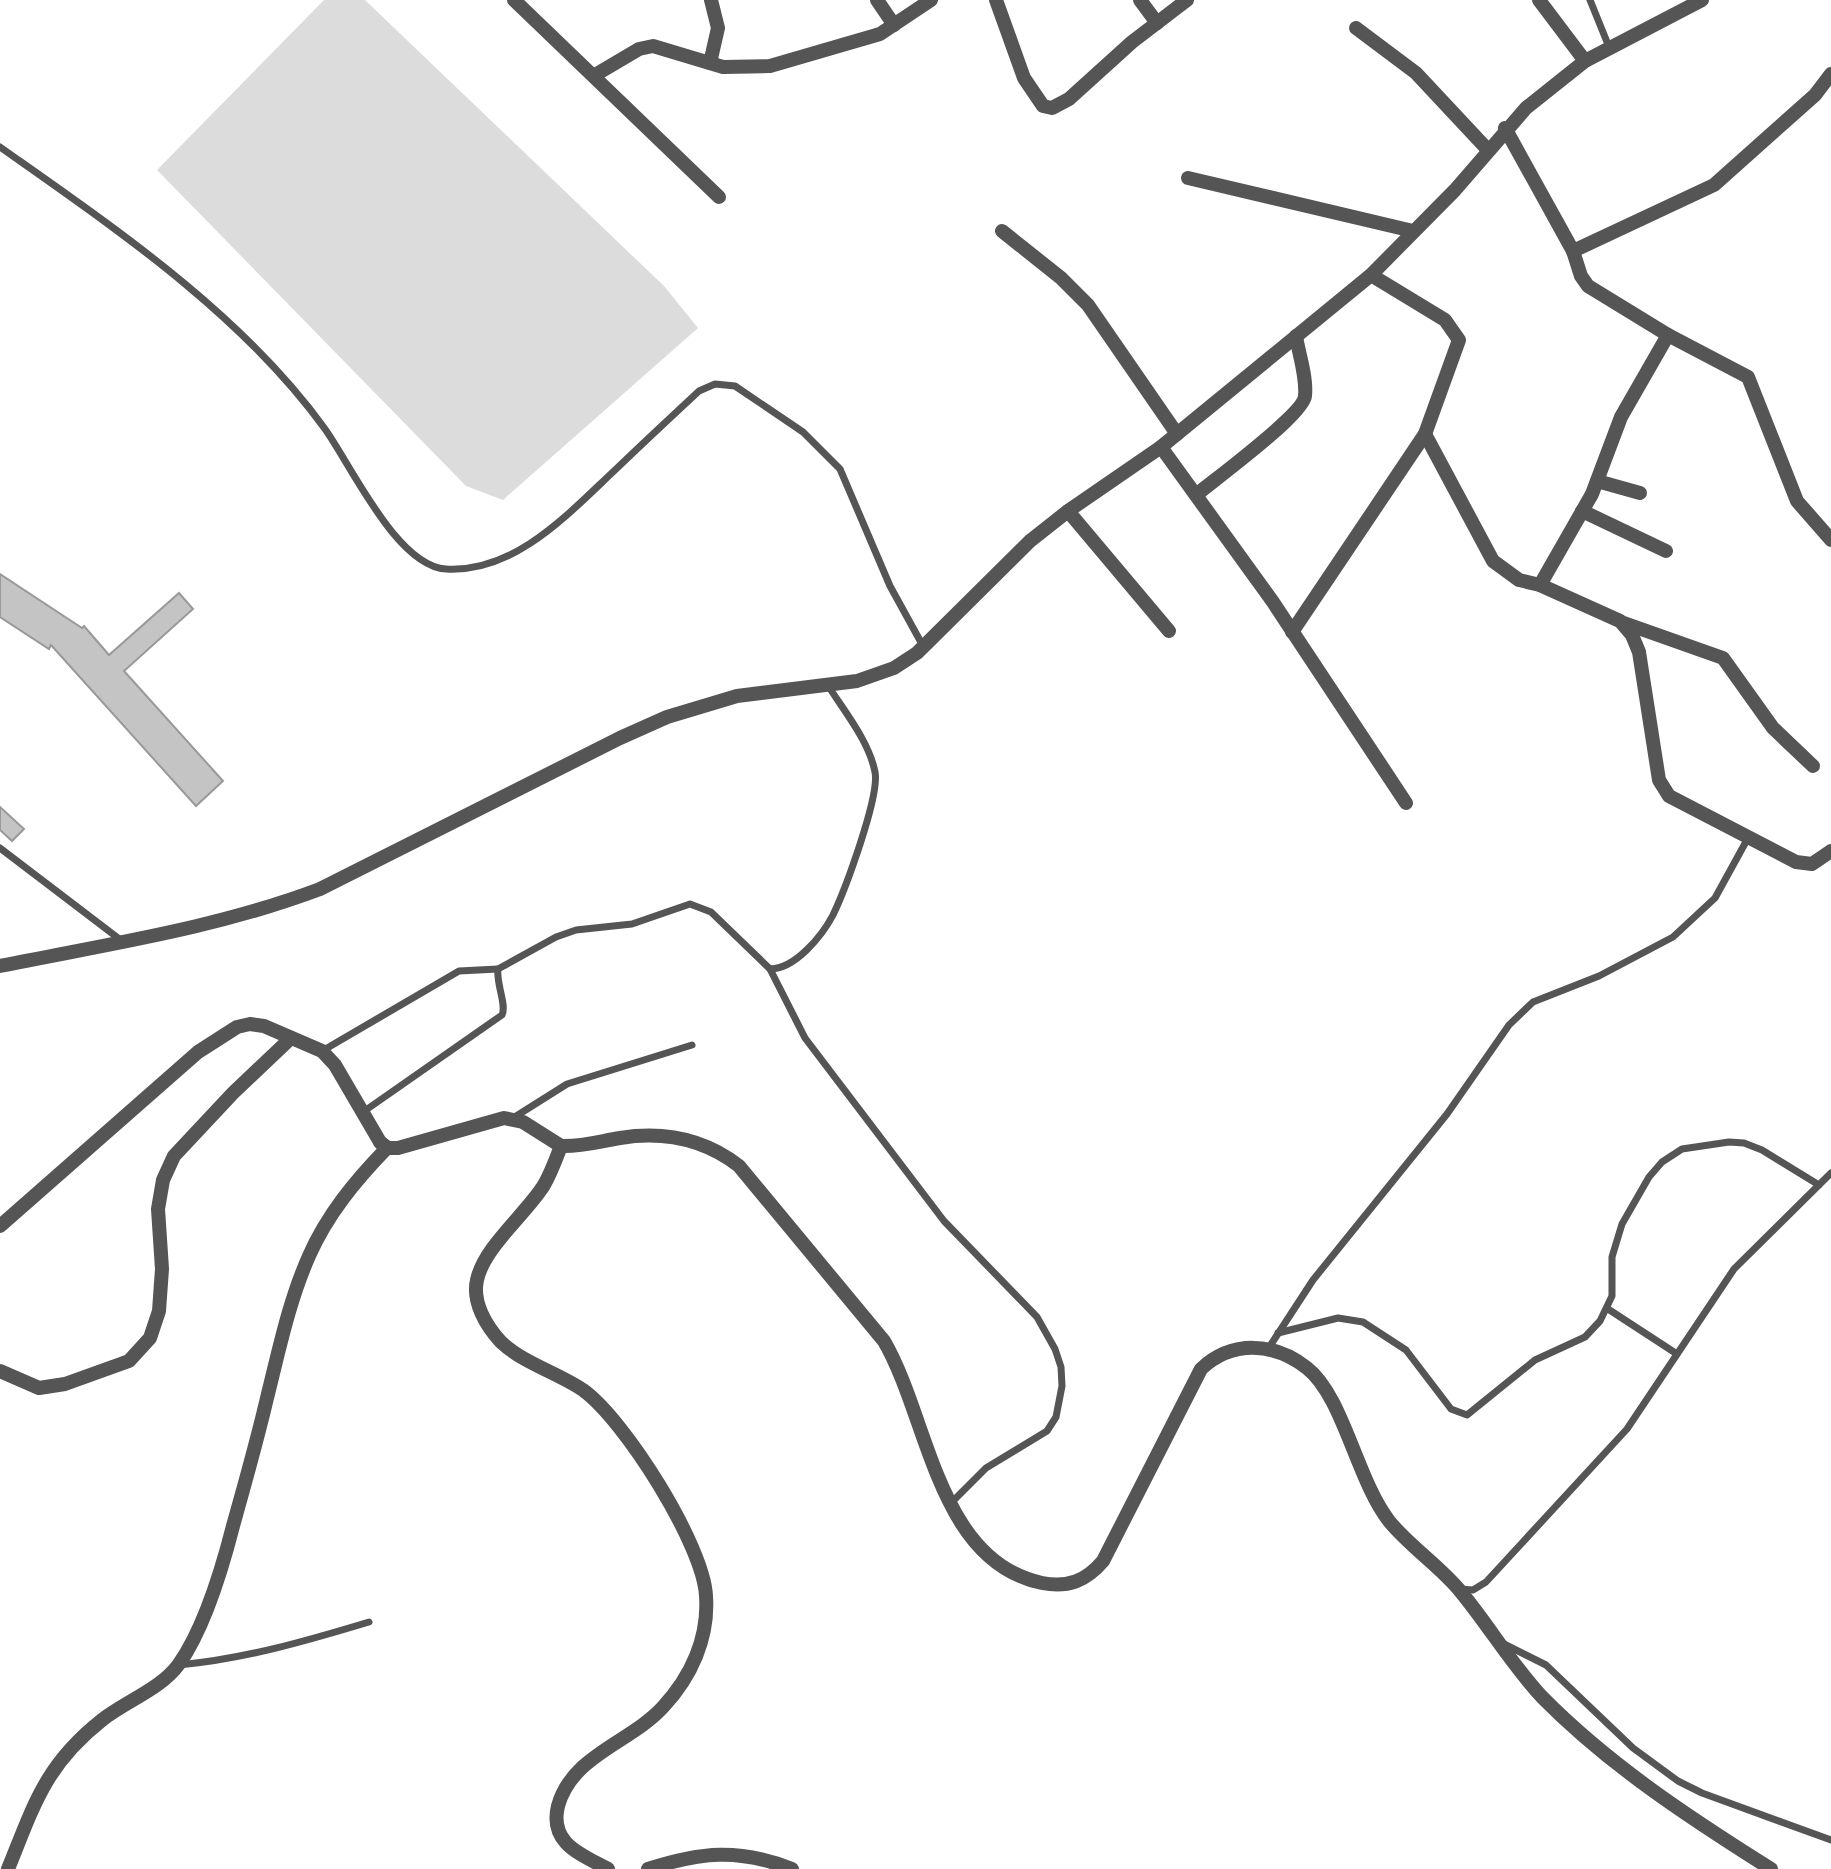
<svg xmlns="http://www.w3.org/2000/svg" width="1831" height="1869" font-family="'Roboto Condensed',sans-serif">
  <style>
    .green { fill: #dcdcdc }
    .building { fill: #c4c4c4; stroke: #999; stroke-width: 2 }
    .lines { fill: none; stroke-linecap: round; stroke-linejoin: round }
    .service { stroke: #555; stroke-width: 7 }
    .minor { stroke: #555; stroke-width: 14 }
  </style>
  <rect width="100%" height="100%" fill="#fff"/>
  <!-- green -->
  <path class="green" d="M324 0H365L664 286 698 328 503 500 466 486 157 170Z"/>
  <!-- building -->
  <g class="building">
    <path d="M0 574 82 628 84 626 109 655 179 593 193 609 124 671 223 781 196 806 51 645 49 649 0 617Z"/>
    <path d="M0 807 24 829 12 841 0 830Z"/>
  </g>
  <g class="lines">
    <!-- service -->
    <g class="service">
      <path d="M1590 0 1609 47"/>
      <path d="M0 147C116 229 241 313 325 429 352 467 397 566 446 569 515 573 568 514 614 471 642 444 670 418 699 391L715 384 735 386 803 432 840 469 890 586 923 646"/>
      <path d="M0 848 122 941"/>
      <path d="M770 969 805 1038 944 1221 1037 1317 1055 1349 1061 1367 1062 1386 1056 1417 1047 1431 986 1468 951 1503"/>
      <path d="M322 1051 459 971 498 969"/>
      <path d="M363 1112 502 1015C507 1005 496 984 498 969L556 937 576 930 632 924 690 904 711 912 770 969C795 969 822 936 833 915 845 890 880 796 875 772 869 741 844 711 827 684"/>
      <path d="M513 1118 567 1084 692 1045"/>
      <path d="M1608 1309 1677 1354"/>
      <path d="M1278 1333 1338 1318 1363 1322 1406 1350 1451 1409 1467 1415 1535 1360 1585 1337 1600 1321 1612 1296V1257L1622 1224 1649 1177 1662 1162 1682 1149 1729 1142 1744 1143 1762 1150 1819 1185"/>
      <path d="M1268 1349 1313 1280 1447 1114 1509 1025 1533 1002 1599 976 1673 937 1715 898 1748 838"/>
      <path d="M1460 1589 1473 1590 1486 1582 1627 1429 1734 1269 1831 1173"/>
      <path d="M1504 1644 1546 1665 1633 1748 1678 1781 1702 1793 1831 1840"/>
      <path d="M179 1665C244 1659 306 1641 369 1622"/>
    </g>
    <!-- minor -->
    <g class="minor">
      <path d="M514 0 719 197"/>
      <path d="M877 0 894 25"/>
      <path d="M996 0 1024 78 1043 106 1052 108 1069 99 1132 42 1187 0"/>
      <path d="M1140 0 1157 23"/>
      <path d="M1539 0 1585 61"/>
      <path d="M1356 28 1416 73 1488 150"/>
      <path d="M710 63 718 28 711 0"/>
      <path d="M595 75 639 49 653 46 723 67 770 66 880 34 931 0"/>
      <path d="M1505 128 1573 251 1581 276 1588 286 1668 335 1748 377 1797 501 1831 540"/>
      <path d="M1188 178 1413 231"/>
      <path d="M1002 231 1061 278 1088 305 1177 434"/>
      <path d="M1573 251 1714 185 1815 95 1831 74"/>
      <path d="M1425 434 1493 561 1519 580 1540 585 1620 621 1632 635 1639 652 1659 780 1669 796 1796 862 1812 864 1831 851"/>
      <path d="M1161 447 1273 602 1406 803"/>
      <path d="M1597 481 1640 493"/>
      <path d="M1196 495C1214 480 1304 414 1305 396 1307 377 1299 355 1296 336"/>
      <path d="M1068 511 1169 631"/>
      <path d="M1582 511 1666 551"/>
      <path d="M1540 585 1592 494 1621 417 1668 335"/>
      <path d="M1624 623 1723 658 1773 728 1813 766"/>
      <path d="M1292 632 1425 434 1459 340 1445 320 1371 275"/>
      <path d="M0 966C108 944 217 928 320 889L620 738 667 717 737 696 857 681 894 668 917 653 1030 541 1068 511 1161 447 1371 275 1455 190 1526 108 1585 61 1702 0"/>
      <path d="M561 1146C556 1159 551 1173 544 1185 526 1214 484 1247 477 1280 472 1302 486 1326 501 1342 523 1363 558 1373 583 1390 625 1420 704 1546 706 1596 709 1638 691 1677 663 1707 630 1743 572 1755 558 1806 549 1843 580 1854 608 1869"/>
      <path d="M0 1226 198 1052 237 1027 250 1024 264 1026 322 1051 335 1065 380 1142 388 1148H398L504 1118 523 1122 561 1146C581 1147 601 1141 620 1138 664 1131 704 1139 739 1166L884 1341C929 1418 937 1561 1042 1583 1068 1588 1086 1581 1103 1561L1201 1369C1232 1340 1274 1342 1307 1368 1343 1396 1357 1480 1389 1521 1410 1547 1440 1566 1461 1592 1489 1626 1512 1665 1542 1697 1609 1765 1690 1818 1771 1869"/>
      <path d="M0 1371 39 1388 65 1384 129 1361 150 1338 159 1311 162 1269 158 1209 163 1180 174 1156 233 1093 291 1038"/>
      <path d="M8 1869C34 1805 45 1765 102 1720 126 1701 161 1689 179 1664 205 1627 222 1569 233 1526 245 1483 257 1441 267 1398 279 1350 289 1301 309 1256 327 1215 355 1181 386 1149L380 1142"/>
      <path d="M648 1869C701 1852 738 1848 792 1869"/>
    </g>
  </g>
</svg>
